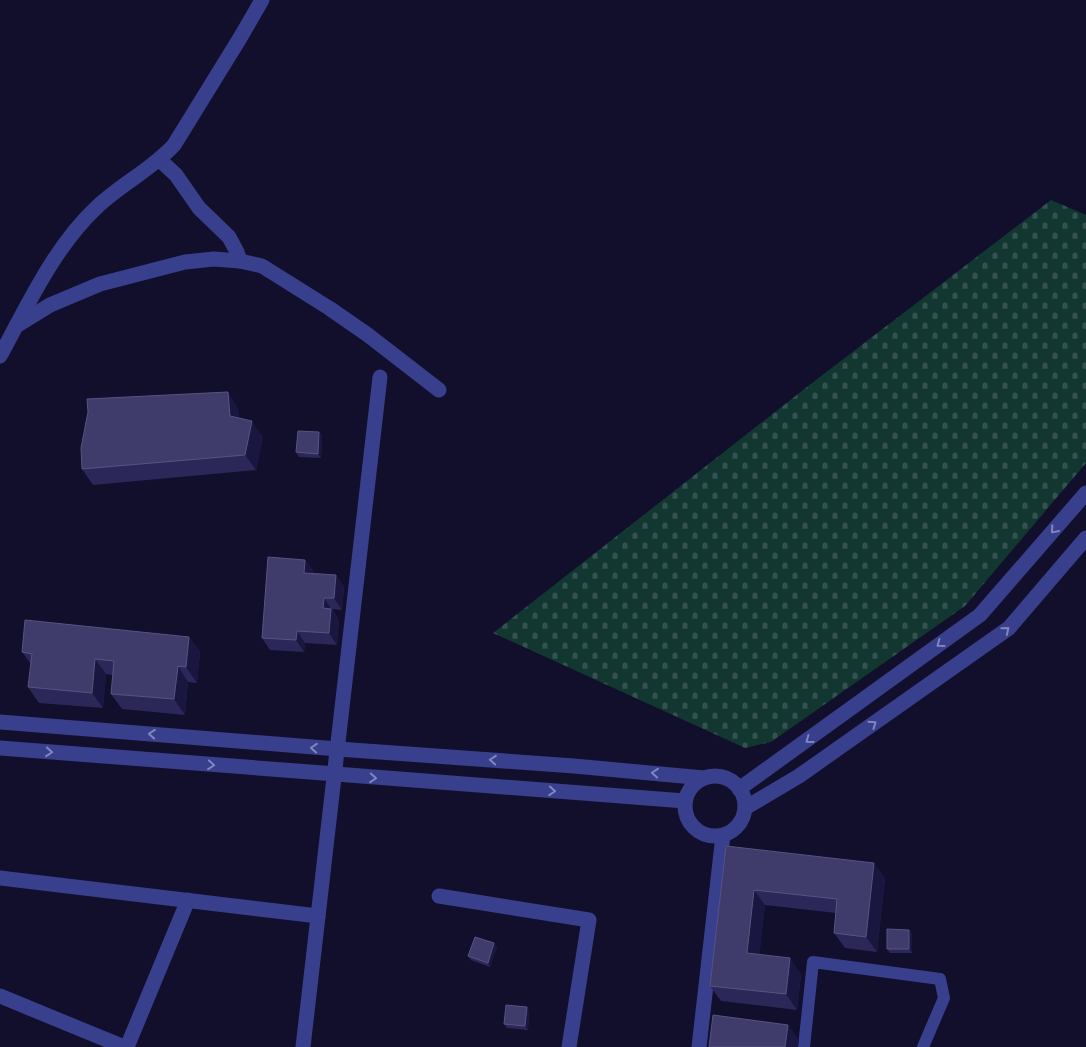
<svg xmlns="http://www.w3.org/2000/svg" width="1086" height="1047" font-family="'Public Sans',sans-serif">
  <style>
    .cemetery { fill: url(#cemetery-stones) }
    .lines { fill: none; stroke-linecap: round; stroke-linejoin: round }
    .lane { stroke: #383f8c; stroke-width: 12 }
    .street { stroke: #383f8c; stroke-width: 15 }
    .wall { fill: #2c2759 }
    .shaded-wall { fill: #19163f }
    .building { fill: #3f3b6b; stroke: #575482 }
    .oneway { stroke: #8185c0 }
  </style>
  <defs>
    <pattern id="cemetery-stones" width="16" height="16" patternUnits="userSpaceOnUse" patternTransform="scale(1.25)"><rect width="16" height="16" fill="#123630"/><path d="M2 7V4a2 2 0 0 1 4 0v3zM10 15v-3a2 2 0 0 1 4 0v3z" fill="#34524f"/></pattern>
  </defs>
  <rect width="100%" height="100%" fill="#110f2b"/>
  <!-- cemetery -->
  <path class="cemetery" d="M1051 200 1086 215V463L965 606 771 742 745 748 493 633 812 383Z"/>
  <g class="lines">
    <!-- lane -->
    <path class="lane" d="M804 1047 813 962 940 979 944 998 923 1047"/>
    <!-- street -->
    <g class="street">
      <path d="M160 160 176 175 199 208 229 237 237 252 240 261"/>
      <path d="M16 326 50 305 100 284 185 262 214 259 240 261 262 266 329 308 368 335 439 390"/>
      <path d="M0 356C28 305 54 247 97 207 121 184 151 170 174 145L240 38 262 0"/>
      <path d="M0 722 338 749 574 766 704 778"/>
      <path d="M0 748 685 801"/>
      <circle cx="715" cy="806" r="30"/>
      <path d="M739 789 980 615 1086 493"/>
      <path d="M745 808 799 776 1009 628 1086 538"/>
      <path d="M0 878 318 916"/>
      <path d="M439 896 589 920 569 1047"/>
      <path d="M0 996 124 1047"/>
      <path d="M127 1047 188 900"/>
      <path d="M303 1047 380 377"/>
      <path d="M699 1047 723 835"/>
    </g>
  </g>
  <!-- wall -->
  <g class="wall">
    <path d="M238 408 239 419 263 437 256 470 93 485 82 469Z"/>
    <path d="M319 432 322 436 321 458 299 457 296 452Z"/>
    <path d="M305 560 314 572V573L336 575 344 587 342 610 332 609 339 620 337 645 305 643 304 652 270 650 262 638Z"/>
    <path d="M189 637 200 652 197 683 188 682 185 715 122 709 111 694 113 675 106 674 103 708 39 703 28 687 31 664 22 652Z"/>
    <path d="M726 846 885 878 877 952 845 948 834 933 836 913 765 905 759 955 801 974 797 1010 721 1001 710 986Z"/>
    <path d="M909 930 912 934V953H890L887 949Z"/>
    <path d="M494 943 497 947 490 967 471 960 468 956Z"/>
    <path d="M527 1007 529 1011 528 1030 507 1028 504 1024Z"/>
  </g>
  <!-- shaded-wall -->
  <g class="shaded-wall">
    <path d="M228 392 238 408 240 432 230 416Z"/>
    <path d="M252 421 263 437 256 470 245 455Z"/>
    <path d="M319 432 322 436 321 458 318 454Z"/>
    <path d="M305 560 314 572 313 584 304 573Z"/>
    <path d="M336 575 344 587 342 610 334 598Z"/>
    <path d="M324 598 339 620 337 645 329 633 323 608Z"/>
    <path d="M297 631 305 643 304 652 296 640Z"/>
    <path d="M189 637 200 652 197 683 186 667Z"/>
    <path d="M95 659 106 674 103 708 92 693Z"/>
    <path d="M178 666 188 682 185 715 174 699Z"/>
    <path d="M874 863 885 878 877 952 866 937Z"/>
    <path d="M754 890 765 905 758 969 747 953Z"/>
    <path d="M909 930 912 934V953L909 949Z"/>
    <path d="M494 943 497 947 490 967 488 963Z"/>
    <path d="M790 958 801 974 797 1010 786 994Z"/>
    <path d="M527 1007 529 1011 528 1030 525 1026Z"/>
    <path d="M788 1025 799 1040 798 1047H785Z"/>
  </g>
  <!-- building -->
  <g class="building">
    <path d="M228 392 230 416 252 421 245 455 82 469 81 448 88 412 87 399Z"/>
    <path d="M298 431 319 432 318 454 296 452Z"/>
    <path d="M268 557 305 560 304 573 336 575 334 598H324L323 608 331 609 329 633 297 631 296 640 262 638Z"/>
    <path d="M25 620 189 637 186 667 178 666 174 699 111 694 114 661 95 659 92 693 28 687 32 654 22 652Z"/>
    <path d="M726 846 874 863 866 937 834 933 837 899 754 890 747 953 790 958 786 994 710 986Z"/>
    <path d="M887 929 909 930V949H887Z"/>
    <path d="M475 937 494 943 488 963 468 956Z"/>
    <path d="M506 1005 527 1007 525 1026 504 1024Z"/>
    <path d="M713 1015 788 1025 785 1047H709Z"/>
  </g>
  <!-- one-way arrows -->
  <defs><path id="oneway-chevron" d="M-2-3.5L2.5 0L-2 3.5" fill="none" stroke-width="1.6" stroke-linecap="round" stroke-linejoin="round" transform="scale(1.25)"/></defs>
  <g class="oneway">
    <use href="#oneway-chevron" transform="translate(1054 530) rotate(131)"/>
    <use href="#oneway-chevron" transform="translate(1006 630) rotate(-39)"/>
    <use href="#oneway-chevron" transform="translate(940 644) rotate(144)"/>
    <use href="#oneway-chevron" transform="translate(873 724) rotate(-35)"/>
    <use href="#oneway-chevron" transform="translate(152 734) rotate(-175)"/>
    <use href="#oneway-chevron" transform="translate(809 740) rotate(144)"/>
    <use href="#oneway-chevron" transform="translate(314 748) rotate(-175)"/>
    <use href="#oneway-chevron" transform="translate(49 752) rotate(5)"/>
    <use href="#oneway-chevron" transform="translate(493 760) rotate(-176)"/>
    <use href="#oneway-chevron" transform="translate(211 765) rotate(5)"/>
    <use href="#oneway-chevron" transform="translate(655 773) rotate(-175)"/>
    <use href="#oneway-chevron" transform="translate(373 778) rotate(4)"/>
    <use href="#oneway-chevron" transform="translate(552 791) rotate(4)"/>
  </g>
</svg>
